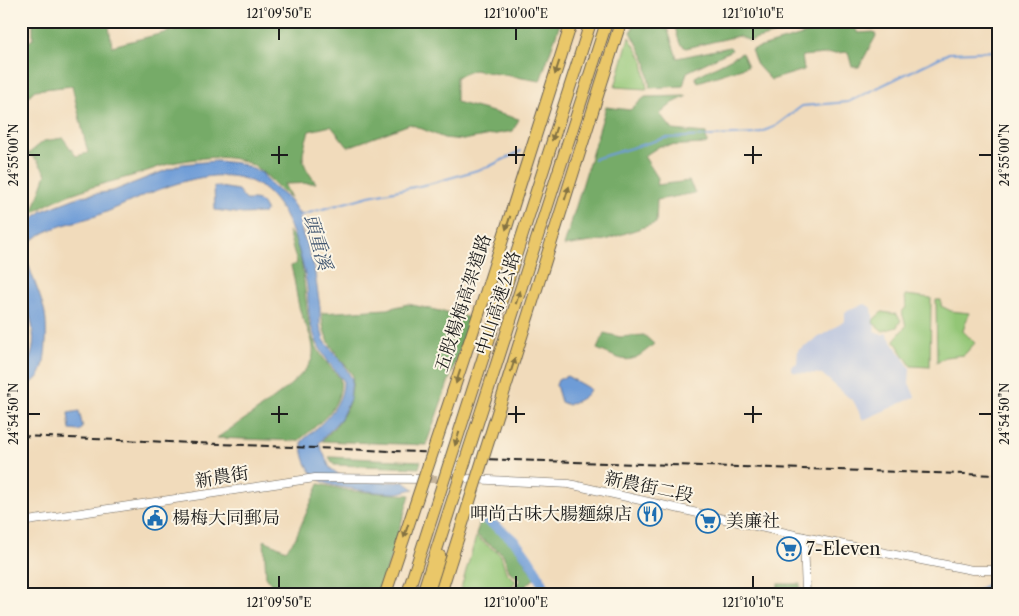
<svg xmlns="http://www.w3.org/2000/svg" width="1019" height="616" font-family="'Libre Caslon Text','Noto Serif TC',serif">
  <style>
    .industrial { fill: #bac4de }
    .green { fill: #93c676; stroke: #587149 }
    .forest { fill: #76ab67; stroke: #496442 }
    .water { fill: #6e9cd7; stroke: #455c7a }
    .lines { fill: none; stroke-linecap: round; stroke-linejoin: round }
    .stream { stroke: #6e9cd7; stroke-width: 2 }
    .river { stroke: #6e9cd7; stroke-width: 10 }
    .minor-tunnel { stroke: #c6b59b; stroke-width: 8; stroke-dasharray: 8 4; stroke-linecap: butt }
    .minor-casing { stroke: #675f54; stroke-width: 9 }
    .highway-casing { stroke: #675f54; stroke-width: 13 }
    .minor { stroke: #fff; stroke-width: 8 }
    .highway { stroke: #eac769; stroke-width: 11 }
    .rail { stroke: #1c1c1c; stroke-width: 2; stroke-dasharray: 8 4; stroke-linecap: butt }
    .highway-bridge-casing { stroke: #675f54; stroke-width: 13; stroke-linecap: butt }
    .highway-bridge { stroke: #eac769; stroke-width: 11 }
    .oneway { fill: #837242 }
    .ticks { fill: none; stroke: #1c1c1c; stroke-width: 2 }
    .labels { text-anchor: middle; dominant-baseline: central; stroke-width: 4; stroke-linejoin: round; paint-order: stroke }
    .street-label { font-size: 18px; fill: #1c1c1c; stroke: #fcf5e5 }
    .poi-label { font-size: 18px; fill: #1c1c1c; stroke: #fcf5e5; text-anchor: start }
    .water-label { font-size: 19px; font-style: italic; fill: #415670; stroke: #fcf5e5 }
    .neatline { fill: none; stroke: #1c1c1c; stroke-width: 2 }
    .ticks-label { font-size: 12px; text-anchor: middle; fill: #1c1c1c }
  </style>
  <rect width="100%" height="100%" fill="#fcf5e5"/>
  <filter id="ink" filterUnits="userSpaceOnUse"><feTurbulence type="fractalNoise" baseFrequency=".02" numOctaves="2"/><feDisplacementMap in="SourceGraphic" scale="10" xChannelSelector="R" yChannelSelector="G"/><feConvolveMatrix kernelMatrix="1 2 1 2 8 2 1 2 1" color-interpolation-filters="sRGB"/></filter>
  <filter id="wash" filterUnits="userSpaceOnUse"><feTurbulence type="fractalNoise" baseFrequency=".0096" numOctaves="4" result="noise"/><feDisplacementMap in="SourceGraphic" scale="20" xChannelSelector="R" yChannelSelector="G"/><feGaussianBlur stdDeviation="1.12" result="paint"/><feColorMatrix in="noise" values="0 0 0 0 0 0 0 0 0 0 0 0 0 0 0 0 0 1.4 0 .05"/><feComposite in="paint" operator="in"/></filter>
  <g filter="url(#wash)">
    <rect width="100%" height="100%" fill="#f1dbbb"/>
    <!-- industrial -->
    <path class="industrial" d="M865 304 872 308 875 331 882 335 886 333 910 368 909 383 915 397 863 420 854 402 822 374 793 372 791 367 797 363 798 350 845 321V312Z"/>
    <!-- green -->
    <g class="green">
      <path d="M629 37 643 60 647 89 615 87Z"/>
      <path d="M905 295 931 298 930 367 911 366 894 340 906 326 902 312 906 307Z"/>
      <path d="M936 300H941V306L951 311 969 313 963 331 975 343 964 355 945 357 937 363Z"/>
      <path d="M882 312 896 314 901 320 897 327 883 331 873 323 874 319Z"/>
      <path d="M476 537 501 555 506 572 516 581 504 595H459Z"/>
      <path d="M998 579V595H974Z"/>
    </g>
    <!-- forest -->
    <g class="forest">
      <path d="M33 21H108L112 46 211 21H561L540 81 474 70 456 77V102L519 119 513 131 463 140 444 138 410 124 348 147 331 126 309 131C301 157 299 160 316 183L284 184 291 198C273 185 262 166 240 160 221 155 201 158 183 161 167 163 151 170 135 175 101 185 61 193 32 214L46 174 37 160 28 154 44 141 63 138 76 156 88 153 72 86 35 90 21 103V47L33 39Z"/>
      <path d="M635 21H665L677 58 730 47 732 50 687 72 683 86 650 88 646 61 631 32Z"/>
      <path d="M673 21H824L750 41 738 36 686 48 680 44Z"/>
      <path d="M850 21 858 33 874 32 876 36 859 67H852L848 52 802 56 804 70 771 80 757 65 751 50Z"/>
      <path d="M742 53 748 66 698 82 695 77Z"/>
      <path d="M687 96 673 103 660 114 673 130 706 133 707 144 660 146 644 156 658 178 657 185 689 181 695 193 657 200 656 223 605 240 564 246 606 107 630 110 645 97Z"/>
      <path d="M288 231C306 243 304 312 311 332 316 351 327 364 340 378 344 407 318 424 298 441L217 438C238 423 310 379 313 355 315 339 303 322 299 307 296 294 295 280 291 266L297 263Z"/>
      <path d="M408 304 471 318 426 445 322 441C344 418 351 408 353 376 338 353 322 342 322 313L387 309Z"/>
      <path d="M604 333 620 337 644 335 654 344C628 367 626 361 597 349Z"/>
      <path d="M329 457 421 461 419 468 334 465Z"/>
      <path d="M319 484 351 491 410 495 379 595H279L266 577 264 540 286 550 295 539Z"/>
      <path d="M480 521 504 536 517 550 535 578 517 594 511 591 520 580 509 571 503 554 476 535Z"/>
      <rect x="778" y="584" width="22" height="11"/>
    </g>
    <!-- water -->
    <g class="water">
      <path d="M215 161 239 163 262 173 272 186 290 200 299 213 301 229 314 267 320 307V326L324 340 344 365 352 379 350 399 341 418 319 443 330 468 349 482H404L414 489C408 490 401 493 395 493 381 493 331 488 322 481 307 472 302 457 302 441 320 425 344 407 343 380 330 365 319 351 313 332 307 316 309 296 306 280 284 174 243 155 145 195 129 202 113 210 96 216 74 223 49 226 30 242 26 245 24 249 26 255 30 273 39 291 44 309 48 322 47 365 39 376 35 381 27 387 21 390V372C47 345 25 308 21 278 20 268 21 257 21 247 21 240 20 233 23 227L42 211 81 196 113 191 182 164Z"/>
      <path d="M214 186 238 190 246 200C255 200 263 199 266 211L264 213 243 214 215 210Z"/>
      <path d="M567 376 590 389C587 398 576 401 568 405L561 402 556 385 558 380Z"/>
      <path d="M79 411 83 428 79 431 70 430 68 413Z"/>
    </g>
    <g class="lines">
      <!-- stream -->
      <g class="stream">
        <path d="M594 159 665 138 755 134 774 127 802 106 848 102 949 53 998 51"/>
        <path d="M298 216 369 196 429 184 488 167 521 151"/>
        <path d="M971 595 998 577"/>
      </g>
      <!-- river -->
      <path class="river" d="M481 517C521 540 528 555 548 595"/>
    </g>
  </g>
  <g filter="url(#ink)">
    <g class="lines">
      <!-- minor-tunnel -->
      <path class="minor-tunnel" d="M429 479H462"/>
      <!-- minor casing -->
      <g class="minor-casing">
        <g id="minor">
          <path d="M469 479 569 484 804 537 972 570H998"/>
          <path d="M21 522 315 478 426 479"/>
          <path d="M804 537 806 595"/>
        </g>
      </g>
      <!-- highway casing -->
      <g class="highway-casing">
        <g id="highway">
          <path d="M407 595 591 21"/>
          <path d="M422 595 607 21"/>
          <path d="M434 595 440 556"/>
        </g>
      </g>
      <!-- minor -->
      <use href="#minor" class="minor"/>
      <!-- highway -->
      <use href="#highway" class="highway"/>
      <!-- rail -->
      <g class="rail">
        <path d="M21 436 441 453"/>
        <path d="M478 459 998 475"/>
      </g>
      <!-- highway-bridge casing -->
      <g class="highway-bridge-casing">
        <g id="highway-bridge">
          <path d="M385 595 484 298 572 21"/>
          <path d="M440 595 621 21"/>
        </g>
      </g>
      <!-- highway-bridge -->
      <use href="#highway-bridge" class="highway-bridge"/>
    </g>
    <!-- one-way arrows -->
    <defs><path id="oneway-solid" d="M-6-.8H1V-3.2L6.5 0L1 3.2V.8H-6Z" transform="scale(1.25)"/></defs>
    <g class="oneway">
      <use href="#oneway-solid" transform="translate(557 68) rotate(108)"/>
      <use href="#oneway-solid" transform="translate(554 134) rotate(108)"/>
      <use href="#oneway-solid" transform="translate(567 193) rotate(-72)"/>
      <use href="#oneway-solid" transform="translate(508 223) rotate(108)"/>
      <use href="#oneway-solid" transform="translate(518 297) rotate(-72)"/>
      <use href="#oneway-solid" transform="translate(513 365) rotate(-72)"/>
      <use href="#oneway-solid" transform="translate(458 377) rotate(108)"/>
      <use href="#oneway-solid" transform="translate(457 439) rotate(108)"/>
      <use href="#oneway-solid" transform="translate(406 531) rotate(108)"/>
    </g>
  </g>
  <!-- ticks -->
  <path class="ticks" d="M279 28V40M516 28V40M753 28V40M279 146V164M516 146V164M753 146V164M28 155H40M271 155H288M508 155H525M744 155H762M979 155H992M279 406V423M516 406V423M753 406V423M28 414H40M271 414H288M508 414H525M744 414H762M979 414H992M279 576V588M516 576V588M753 576V588"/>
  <!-- icons -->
  <defs>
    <g id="restaurant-ring" transform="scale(1.25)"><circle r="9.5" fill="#fcf5e5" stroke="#1f6fb2" stroke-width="1.5"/><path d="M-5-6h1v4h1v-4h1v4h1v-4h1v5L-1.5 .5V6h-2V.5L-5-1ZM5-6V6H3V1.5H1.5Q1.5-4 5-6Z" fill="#1f6fb2"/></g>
    <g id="civic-ring" transform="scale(1.25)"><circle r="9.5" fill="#fcf5e5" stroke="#1f6fb2" stroke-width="1.5"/><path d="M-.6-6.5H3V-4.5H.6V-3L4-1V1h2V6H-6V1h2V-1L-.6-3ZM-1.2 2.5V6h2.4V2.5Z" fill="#1f6fb2"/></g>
    <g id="supermarket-ring" transform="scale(1.25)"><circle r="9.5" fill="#fcf5e5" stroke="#1f6fb2" stroke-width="1.5"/><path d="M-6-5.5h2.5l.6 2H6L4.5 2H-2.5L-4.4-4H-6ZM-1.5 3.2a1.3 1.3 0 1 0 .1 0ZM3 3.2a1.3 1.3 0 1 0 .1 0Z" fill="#1f6fb2"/></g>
  </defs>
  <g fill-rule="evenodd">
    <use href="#restaurant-ring" x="650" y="514"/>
    <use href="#civic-ring" x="155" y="518"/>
    <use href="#supermarket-ring" x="708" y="521"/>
    <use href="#supermarket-ring" x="789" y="549"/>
  </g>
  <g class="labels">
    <!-- street labels -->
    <g class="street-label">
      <text transform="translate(463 303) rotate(-72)">五股楊梅高架道路</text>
      <text transform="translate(498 303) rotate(-72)">中山高速公路</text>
      <text transform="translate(222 477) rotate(-9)">新農街</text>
      <text transform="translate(649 487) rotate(12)">新農街二段</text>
    </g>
    <!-- poi labels -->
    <g class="poi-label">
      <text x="632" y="514" text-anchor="end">呷尚古味大腸麵線店</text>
      <text x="172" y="518">楊梅大同郵局</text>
      <text x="726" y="521">美廉社</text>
      <text x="806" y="549">7-Eleven</text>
    </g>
    <!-- water labels -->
    <g class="water-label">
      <text transform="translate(318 242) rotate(74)">頭重溪</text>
    </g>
  </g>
  <!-- margin -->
  <rect width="1019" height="616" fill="none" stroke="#fcf5e5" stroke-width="55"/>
  <rect x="28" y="28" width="964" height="560" class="neatline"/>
  <g class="ticks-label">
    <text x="279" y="18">121°09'50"E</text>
    <text x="516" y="18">121°10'00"E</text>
    <text x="753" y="18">121°10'10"E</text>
    <text transform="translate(14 155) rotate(-90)" y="4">24°55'00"N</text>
    <text transform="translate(1005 155) rotate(-90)" y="4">24°55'00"N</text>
    <text transform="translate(14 414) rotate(-90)" y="4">24°54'50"N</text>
    <text transform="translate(1005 414) rotate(-90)" y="4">24°54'50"N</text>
    <text x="279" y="607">121°09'50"E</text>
    <text x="516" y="607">121°10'00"E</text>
    <text x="753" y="607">121°10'10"E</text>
  </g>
</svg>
